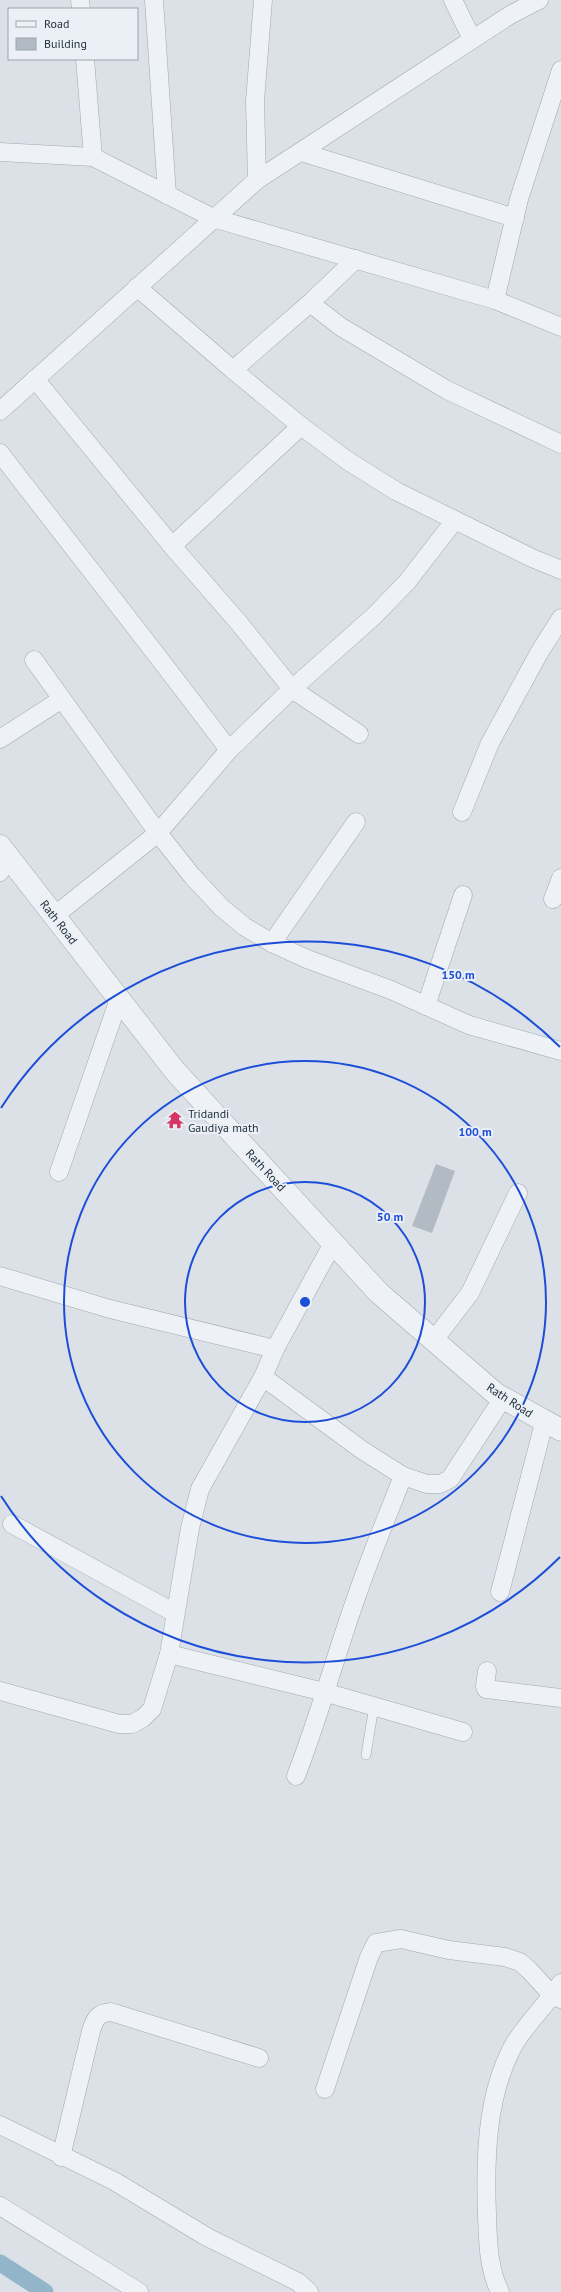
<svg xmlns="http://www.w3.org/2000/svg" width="561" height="2292" font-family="'PT Sans',sans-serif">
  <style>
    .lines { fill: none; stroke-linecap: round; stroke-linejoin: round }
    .canal { stroke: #93b5ca; stroke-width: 17 }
    .building { fill: #b2bbc4 }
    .service-casing { stroke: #a0a9b1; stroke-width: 10 }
    .minor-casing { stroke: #a0a9b1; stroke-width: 19 }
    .tertiary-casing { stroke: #a0a9b1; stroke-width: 23 }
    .service { stroke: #eef1f5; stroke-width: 9 }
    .minor { stroke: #eef1f5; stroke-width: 18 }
    .tertiary { stroke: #eef1f5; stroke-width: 22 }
    .ring { fill: none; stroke: #1d4ed8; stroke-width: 2 }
    .labels { text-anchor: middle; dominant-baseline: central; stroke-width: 4; stroke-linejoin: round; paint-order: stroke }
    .street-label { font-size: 12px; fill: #24313e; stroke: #eaf0f5 }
    .poi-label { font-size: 12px; fill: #24313e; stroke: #eaf0f5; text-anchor: start }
    .centre { fill: #1d4ed8; stroke: #eaf0f5; stroke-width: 2 }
    .ring-label { font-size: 12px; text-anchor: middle; font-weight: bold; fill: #1d4ed8; stroke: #eaf0f5; stroke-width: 4; stroke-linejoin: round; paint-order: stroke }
  </style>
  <rect width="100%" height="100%" fill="#dbe1e7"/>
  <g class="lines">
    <!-- canal -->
    <path class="canal" d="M0 2263 45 2292"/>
  </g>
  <!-- building -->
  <path class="building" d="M436 1164 455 1171 432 1233 412 1226Z"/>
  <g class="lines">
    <!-- service casing -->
    <g class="service-casing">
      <path id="service" d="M366 1755 374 1706"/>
    </g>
    <!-- minor casing -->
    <g class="minor-casing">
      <g id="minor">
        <path d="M80 0 81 9"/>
        <path d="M154 0 167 195"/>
        <path d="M453 0 472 39"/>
        <path d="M85 59 93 157"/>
        <path d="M0 152 93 157 213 218 495 300 561 327"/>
        <path d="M301 152 515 218"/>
        <path d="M257 180 255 101 263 0"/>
        <path d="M356 259 310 303 341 327 447 390 561 444"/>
        <path d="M137 287 233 370 301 426 348 461 396 491 532 558 561 570"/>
        <path d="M495 300 519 199 561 70"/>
        <path d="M233 370 310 303"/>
        <path d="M35 379 172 546 239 623 292 689 359 734"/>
        <path d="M0 411 257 180 510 15 539 0"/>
        <path d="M0 453C76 552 154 650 229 750"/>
        <path d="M172 546 301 426"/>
        <path d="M34 660 158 833 192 876 222 908 245 927 272 943 307 959 391 990 469 1025 561 1051"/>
        <path d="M0 739 62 699"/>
        <path d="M462 812 490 743 539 653 561 618"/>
        <path d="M0 872 8 855"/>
        <path d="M553 899 561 878"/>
        <path d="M54 916 158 833 229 750 292 689 374 616 407 582 455 520"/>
        <path d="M272 943 356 822"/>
        <path d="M426 1006 463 895"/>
        <path d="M59 1172 119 999"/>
        <path d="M0 1276 110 1309 275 1349 263 1377"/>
        <path d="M434 1340 470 1293 518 1193"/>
        <path d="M275 1349 333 1243"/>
        <path d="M12 1524 175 1613"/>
        <path d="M500 1592 544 1423"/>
        <path d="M169 1654 324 1692 463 1732"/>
        <path d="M487 1671 485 1686 486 1689 561 1698"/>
        <path d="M0 1691 119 1724H132L143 1718 152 1709 169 1654 190 1528 200 1489 263 1377 362 1450 403 1476 427 1484H440L450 1479 503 1398"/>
        <path d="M296 1776C319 1717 335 1657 356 1598 370 1557 387 1517 403 1476"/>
        <path d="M325 2089 369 1957 376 1943 401 1939 449 1950 505 1957 520 1962 529 1970 553 1996 561 1999"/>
        <path d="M0 2125 114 2181 207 2237 298 2282 309 2292"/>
        <path d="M61 2157 91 2031C95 2019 97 2013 111 2012L259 2058"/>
        <path d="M0 2206 139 2292"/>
        <path d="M500 2292C488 2268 488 2241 487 2215 485 2160 486 2098 512 2048 525 2024 546 2006 561 1983"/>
      </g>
    </g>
    <!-- tertiary casing -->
    <g class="tertiary-casing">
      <path id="tertiary" d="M0 846 175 1071 379 1293 496 1394 561 1430"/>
    </g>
    <!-- service -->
    <use href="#service" class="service"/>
    <!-- minor -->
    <use href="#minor" class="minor"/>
    <!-- tertiary -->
    <use href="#tertiary" class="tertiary"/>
  </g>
  <!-- distance rings -->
  <g class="ring">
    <circle cx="305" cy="1302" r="120"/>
    <circle cx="305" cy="1302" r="241"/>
    <path d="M560 1557A361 361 0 0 1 1 1496M1 1108A361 361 0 0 1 560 1047"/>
  </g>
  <!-- icons -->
  <defs>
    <g id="temple-bare" transform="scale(1.38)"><path d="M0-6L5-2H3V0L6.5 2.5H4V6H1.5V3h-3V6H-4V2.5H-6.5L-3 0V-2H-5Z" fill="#d73563" stroke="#eaf0f5" stroke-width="2.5" paint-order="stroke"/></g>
  </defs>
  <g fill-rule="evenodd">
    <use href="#temple-bare" x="175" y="1120"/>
  </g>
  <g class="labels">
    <!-- street labels -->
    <g class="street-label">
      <text transform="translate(59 922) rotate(52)">Rath Road</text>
      <text transform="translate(266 1170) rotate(47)">Rath Road</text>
      <text transform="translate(510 1400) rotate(33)">Rath Road</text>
    </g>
    <!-- poi labels -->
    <g class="poi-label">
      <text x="188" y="1113">Tridandi<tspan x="188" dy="14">Gaudiya math</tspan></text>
    </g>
  </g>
  <circle cx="305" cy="1302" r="6" class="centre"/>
  <g class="ring-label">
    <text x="458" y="979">150 m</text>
    <text x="475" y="1136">100 m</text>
    <text x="390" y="1221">50 m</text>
  </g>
  <!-- legend -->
  <rect x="8" y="8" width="130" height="52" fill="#eaf0f5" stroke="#9ba4ac"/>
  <rect x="16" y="21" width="20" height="6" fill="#eef1f5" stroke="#9ba4ac"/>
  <text x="44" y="28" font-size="12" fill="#24313e">Road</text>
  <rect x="16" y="38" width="20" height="12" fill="#b2bbc4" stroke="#9ba4ac"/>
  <text x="44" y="48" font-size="12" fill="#24313e">Building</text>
</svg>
